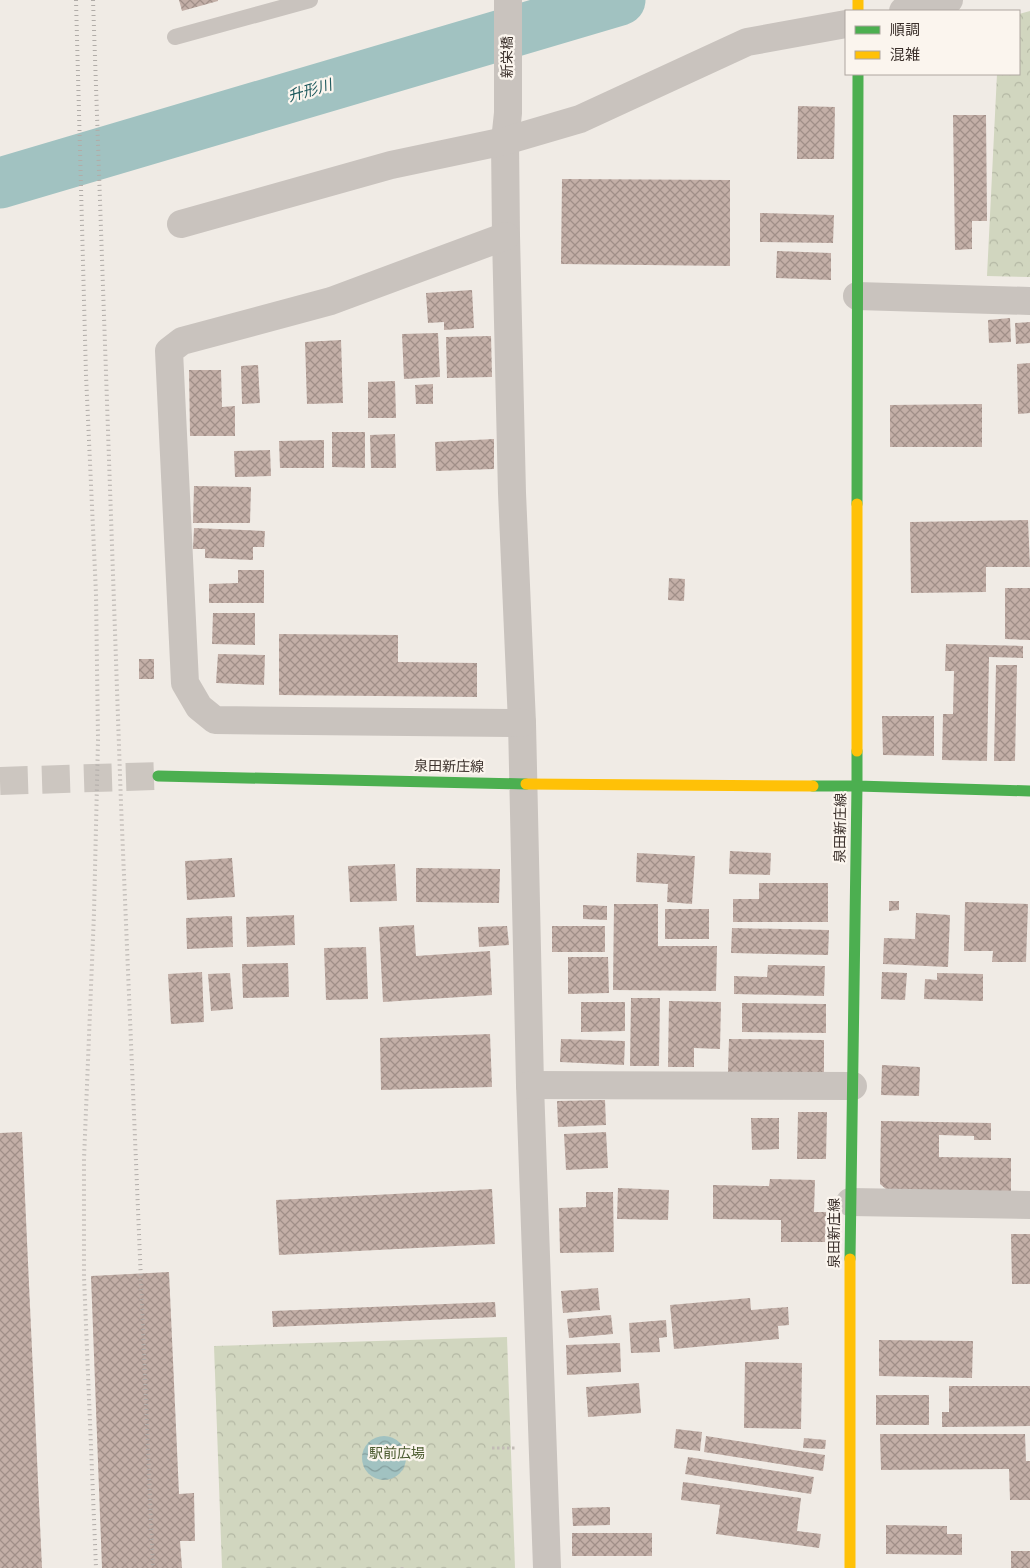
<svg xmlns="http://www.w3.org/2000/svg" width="1030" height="1568" font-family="'Source Sans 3','Noto Sans JP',sans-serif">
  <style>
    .park { fill: url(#park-crowns) }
    .water { fill: url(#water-waves) }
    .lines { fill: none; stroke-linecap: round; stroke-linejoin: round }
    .river { stroke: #a1c2c1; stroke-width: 51 }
    .building { fill: url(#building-cross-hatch) }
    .secondary-tunnel { stroke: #ccc6c0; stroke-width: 28; stroke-dasharray: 28 14; stroke-linecap: butt }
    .path { stroke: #c2bbb6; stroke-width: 3; stroke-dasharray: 2.5 2.5; stroke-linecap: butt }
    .lane { stroke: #c9c3be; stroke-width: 16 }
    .street { stroke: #c9c3be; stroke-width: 28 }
    .fast { stroke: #4caf50; stroke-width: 11 }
    .slow { stroke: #ffc107; stroke-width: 11 }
    .rail { stroke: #b1aca8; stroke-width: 4; stroke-dasharray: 1 4; stroke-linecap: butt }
    .labels { text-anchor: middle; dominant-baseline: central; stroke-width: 4.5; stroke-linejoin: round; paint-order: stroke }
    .street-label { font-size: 14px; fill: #3b302b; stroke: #fbf5ee }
    .park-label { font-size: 14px; fill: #4a5a2e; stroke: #fbf5ee }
    .water-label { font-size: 15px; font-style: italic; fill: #1f5a5e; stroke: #fbf5ee }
  </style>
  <defs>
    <pattern id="park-crowns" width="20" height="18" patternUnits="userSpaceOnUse" patternTransform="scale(1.25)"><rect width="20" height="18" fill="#d1d6bf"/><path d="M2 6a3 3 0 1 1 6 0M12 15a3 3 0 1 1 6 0" fill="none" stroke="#b4b8a4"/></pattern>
    <pattern id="water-waves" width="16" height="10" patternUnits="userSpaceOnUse" patternTransform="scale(1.25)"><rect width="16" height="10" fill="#a1c2c1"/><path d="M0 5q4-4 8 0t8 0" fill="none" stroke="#849e9d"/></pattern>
    <pattern id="building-cross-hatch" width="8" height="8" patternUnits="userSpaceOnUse" patternTransform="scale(1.25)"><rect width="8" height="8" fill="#c3afa7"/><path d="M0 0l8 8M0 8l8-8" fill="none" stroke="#a08f88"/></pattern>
  </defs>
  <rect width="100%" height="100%" fill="#f0ebe5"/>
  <!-- park -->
  <g class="park">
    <path d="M1030 11V277L987 276 997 74H1019V14Z"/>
    <path d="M507 1337 515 1568H222L214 1346Z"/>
  </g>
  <!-- water -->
  <circle class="water" cx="384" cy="1458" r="22"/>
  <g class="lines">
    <!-- river -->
    <path class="river" d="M0 183 620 0"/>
  </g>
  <!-- building -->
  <g class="building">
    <path d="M179 0H218V1L182 11Z"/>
    <path d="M798 106 835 107 834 159H797Z"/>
    <path d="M953 115H986L987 221H972V249L955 250Z"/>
    <path d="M562 179 730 180V266L561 264Z"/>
    <path d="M760 213 834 215 833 243 760 242Z"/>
    <path d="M777 251 831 253V280L776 278Z"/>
    <path d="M472 290 474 328 444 330V322L428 323 426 293Z"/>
    <path d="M1010 318 1011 342 989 343 988 320Z"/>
    <path d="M1030 322V343L1016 344 1015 323Z"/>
    <path d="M438 333 440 377 404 379 402 334Z"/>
    <path d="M491 336 492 377 447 378 446 337Z"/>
    <path d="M341 340 343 403 307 404 305 342Z"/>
    <path d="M1030 363V413L1018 414 1017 364Z"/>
    <path d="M258 365 260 403 242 404 241 366Z"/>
    <path d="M189 370H221L222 407 235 406V436H190Z"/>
    <path d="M395 381 396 418H368V382Z"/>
    <path d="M433 384V404H416L415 385Z"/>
    <path d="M982 404V447H890V405Z"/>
    <path d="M332 432H365V468L332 467Z"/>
    <path d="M395 434 396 468H371L370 435Z"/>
    <path d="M494 439V469L436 471 435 442Z"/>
    <path d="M324 440V468H280L279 441Z"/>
    <path d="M270 450 271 476 235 477 234 451Z"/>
    <path d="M194 486 251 487 250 523H193Z"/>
    <path d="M1028 520 1030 567H986V592L911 593 910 522Z"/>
    <path d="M194 528 265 531 264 547H253V560L205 558V549H193Z"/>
    <path d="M238 570H264V603H209V584L238 583Z"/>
    <path d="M669 578 685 579 684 601 668 600Z"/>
    <path d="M1005 588H1030V640L1005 639Z"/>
    <path d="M213 613H255V645L212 644Z"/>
    <path d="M279 634 398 635V662L477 663V697L279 695Z"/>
    <path d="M946 644 1023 646V658L989 657 987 761 942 760 943 714H953L954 671H945Z"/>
    <path d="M218 654 265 655 264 685 216 683Z"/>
    <rect x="139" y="659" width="15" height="20"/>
    <path d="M996 665H1017L1015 761H994Z"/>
    <path d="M882 716H934V756L883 755Z"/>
    <path d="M730 851 771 853 770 875 729 874Z"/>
    <path d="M637 853 695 856 692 904 667 902 668 884 636 882Z"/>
    <path d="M232 858 235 897 187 900 185 861Z"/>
    <path d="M395 864 397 901 350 902 348 866Z"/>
    <path d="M416 868 500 869 499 903 416 902Z"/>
    <path d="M759 883H828V922H733V899H759Z"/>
    <path d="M889 901H899V910L889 911Z"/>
    <path d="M965 902 1028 904 1026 962H992L993 951H964Z"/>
    <path d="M614 904H658V946H717L716 991 613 990Z"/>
    <path d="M583 905 607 906V920L583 919Z"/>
    <rect x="665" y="909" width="44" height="30"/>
    <path d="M916 913 950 915 948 967 883 964 884 938 915 939Z"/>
    <path d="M294 915 295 945 247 947 246 917Z"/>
    <path d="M232 916 233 947 187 949 186 918Z"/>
    <path d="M414 925 416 956 490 951 492 995 383 1002 379 927Z"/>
    <path d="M507 926 509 945 479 947 478 927Z"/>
    <rect x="552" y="926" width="53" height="26"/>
    <path d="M732 928 829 930 828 955 731 953Z"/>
    <path d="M366 947 368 999 326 1000 324 948Z"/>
    <path d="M568 957H608L609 993 568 994Z"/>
    <path d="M288 963 289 997 243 998 242 964Z"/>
    <path d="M768 965 825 966 824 996 734 994V976L767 977Z"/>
    <path d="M202 972 204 1022 171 1024 168 974Z"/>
    <path d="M882 972 907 973 905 1000 881 999Z"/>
    <path d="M230 973 233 1009 211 1011 208 974Z"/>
    <path d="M937 973 983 974V1001L924 999 925 979 937 980Z"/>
    <path d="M631 998H660L659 1066H630Z"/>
    <path d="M669 1001 721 1002 720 1049 694 1048V1067H668Z"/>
    <path d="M581 1002H625V1031L581 1032Z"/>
    <path d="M742 1003 826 1004V1033L742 1032Z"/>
    <path d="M490 1034 492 1087 381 1090 380 1038Z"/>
    <path d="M561 1039 625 1041 624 1065 560 1062Z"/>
    <path d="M729 1039 824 1040V1073L728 1072Z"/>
    <path d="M882 1065 920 1067 919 1096 881 1095Z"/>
    <path d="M605 1100 606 1125 558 1127 557 1101Z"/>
    <path d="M798 1112H827L826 1159H797Z"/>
    <path d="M751 1118H779V1149L752 1150Z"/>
    <path d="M881 1121 991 1123V1140H974V1136L939 1135V1157L1011 1158V1197L892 1194 880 1184Z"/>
    <path d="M22 1132 42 1568H0V1133Z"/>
    <path d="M606 1132 608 1168 566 1170 564 1134Z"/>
    <path d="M770 1179 815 1180 814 1212H826L825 1242H781V1220L713 1219V1185L769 1186Z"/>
    <path d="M618 1188 669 1190 668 1220 617 1219Z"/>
    <path d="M492 1189 495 1244 279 1255 276 1200Z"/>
    <path d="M586 1192H613L614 1252 560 1253 559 1208 586 1207Z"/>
    <path d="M1011 1234H1030V1284H1012Z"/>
    <path d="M169 1272 179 1494 194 1493 195 1541H180L182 1568H102L91 1276Z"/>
    <path d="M598 1288 600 1310 563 1313 561 1291Z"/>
    <path d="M750 1298 751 1310 788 1307 789 1325 778 1326 779 1339 674 1349 670 1305Z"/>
    <path d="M495 1302 496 1317 273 1327 272 1311Z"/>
    <path d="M611 1315 613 1334 569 1338 567 1319Z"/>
    <path d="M666 1320 667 1337 659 1338 660 1352 631 1353 629 1323Z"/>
    <path d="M879 1340 973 1341 972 1378 879 1376Z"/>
    <path d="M620 1343 621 1372 567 1375 566 1345Z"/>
    <path d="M745 1362 802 1363 801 1429 744 1428Z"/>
    <path d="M639 1383 641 1413 588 1417 586 1387Z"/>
    <path d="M949 1386H1030V1426L942 1427V1412H949Z"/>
    <rect x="876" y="1395" width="53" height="30"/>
    <path d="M676 1429 702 1432 700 1451 674 1448Z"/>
    <path d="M880 1434H1025L1026 1461H1030V1500H1010L1009 1469 881 1470Z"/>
    <path d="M706 1436 825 1455 823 1471 704 1452Z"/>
    <path d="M804 1438 826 1440 825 1449 803 1448Z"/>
    <path d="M688 1457 814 1477 811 1494 685 1474Z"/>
    <path d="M683 1482 801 1498 797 1531 821 1534 819 1548 716 1534 720 1505 681 1500Z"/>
    <path d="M610 1507V1525L573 1526 572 1508Z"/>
    <path d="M886 1525 947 1526V1534H962V1555L886 1554Z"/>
    <rect x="572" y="1533" width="80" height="23"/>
    <rect x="1011" y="1551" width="19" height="17"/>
  </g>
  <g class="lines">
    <!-- secondary-tunnel -->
    <path class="secondary-tunnel" d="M0 781 158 776"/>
    <!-- path -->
    <g class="path">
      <path d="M492 1448H515"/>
      <path d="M402 1567V1568"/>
    </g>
    <!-- lane -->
    <path class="lane" d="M175 37 310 0"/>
    <!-- street -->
    <g class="street">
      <path d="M508 0V113L505 141 506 236 512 493 522 723 530 1085 547 1568"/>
      <path d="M903 11 949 0"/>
      <path d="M181 224 391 165 505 141 580 119 747 42 846 24"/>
      <path d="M506 236 331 301 182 341 169 351 185 683 199 707 215 720 522 723"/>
      <path d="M857 296 1030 301"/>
      <path d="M530 1085 853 1086"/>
      <path d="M850 1202 1030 1205"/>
    </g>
    <!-- fast -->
    <g class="fast">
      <path d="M857 504 858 74"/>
      <path d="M857 751V786L1030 791"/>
      <path d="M158 776 526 784"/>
      <path d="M813 786H857L850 1259"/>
    </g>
    <!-- slow -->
    <g class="slow">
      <path d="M858 0V11"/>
      <path d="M857 751V504"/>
      <path d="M526 784 813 786"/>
      <path d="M850 1259V1568"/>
    </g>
    <!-- rail -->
    <g class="rail">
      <path d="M76 0 86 375 96 594 98 739 94 913 84 1159V1277L96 1568"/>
      <path d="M93 0 121 804 153 1568"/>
    </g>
  </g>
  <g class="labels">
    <!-- street labels -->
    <g class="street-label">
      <text transform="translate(508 57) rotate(-90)">新栄橋</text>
      <text transform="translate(449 767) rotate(1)">泉田新庄線</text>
      <text transform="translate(841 828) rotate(-89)">泉田新庄線</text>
      <text transform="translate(835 1233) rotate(-90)">泉田新庄線</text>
    </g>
    <!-- park labels -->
    <g class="park-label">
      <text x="397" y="1454">駅前広場</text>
    </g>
    <!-- water labels -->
    <g class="water-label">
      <text transform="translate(310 91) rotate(-16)">升形川</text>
    </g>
  </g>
  <!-- legend -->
  <rect x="845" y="10" width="175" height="65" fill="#fbf5ee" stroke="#aea6a0"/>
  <rect x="855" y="26" width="25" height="8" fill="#4caf50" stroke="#aea6a0"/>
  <text x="890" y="35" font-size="15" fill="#3b302b">順調</text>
  <rect x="855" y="51" width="25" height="8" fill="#ffc107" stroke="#aea6a0"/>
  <text x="890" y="60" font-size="15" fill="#3b302b">混雑</text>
</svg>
